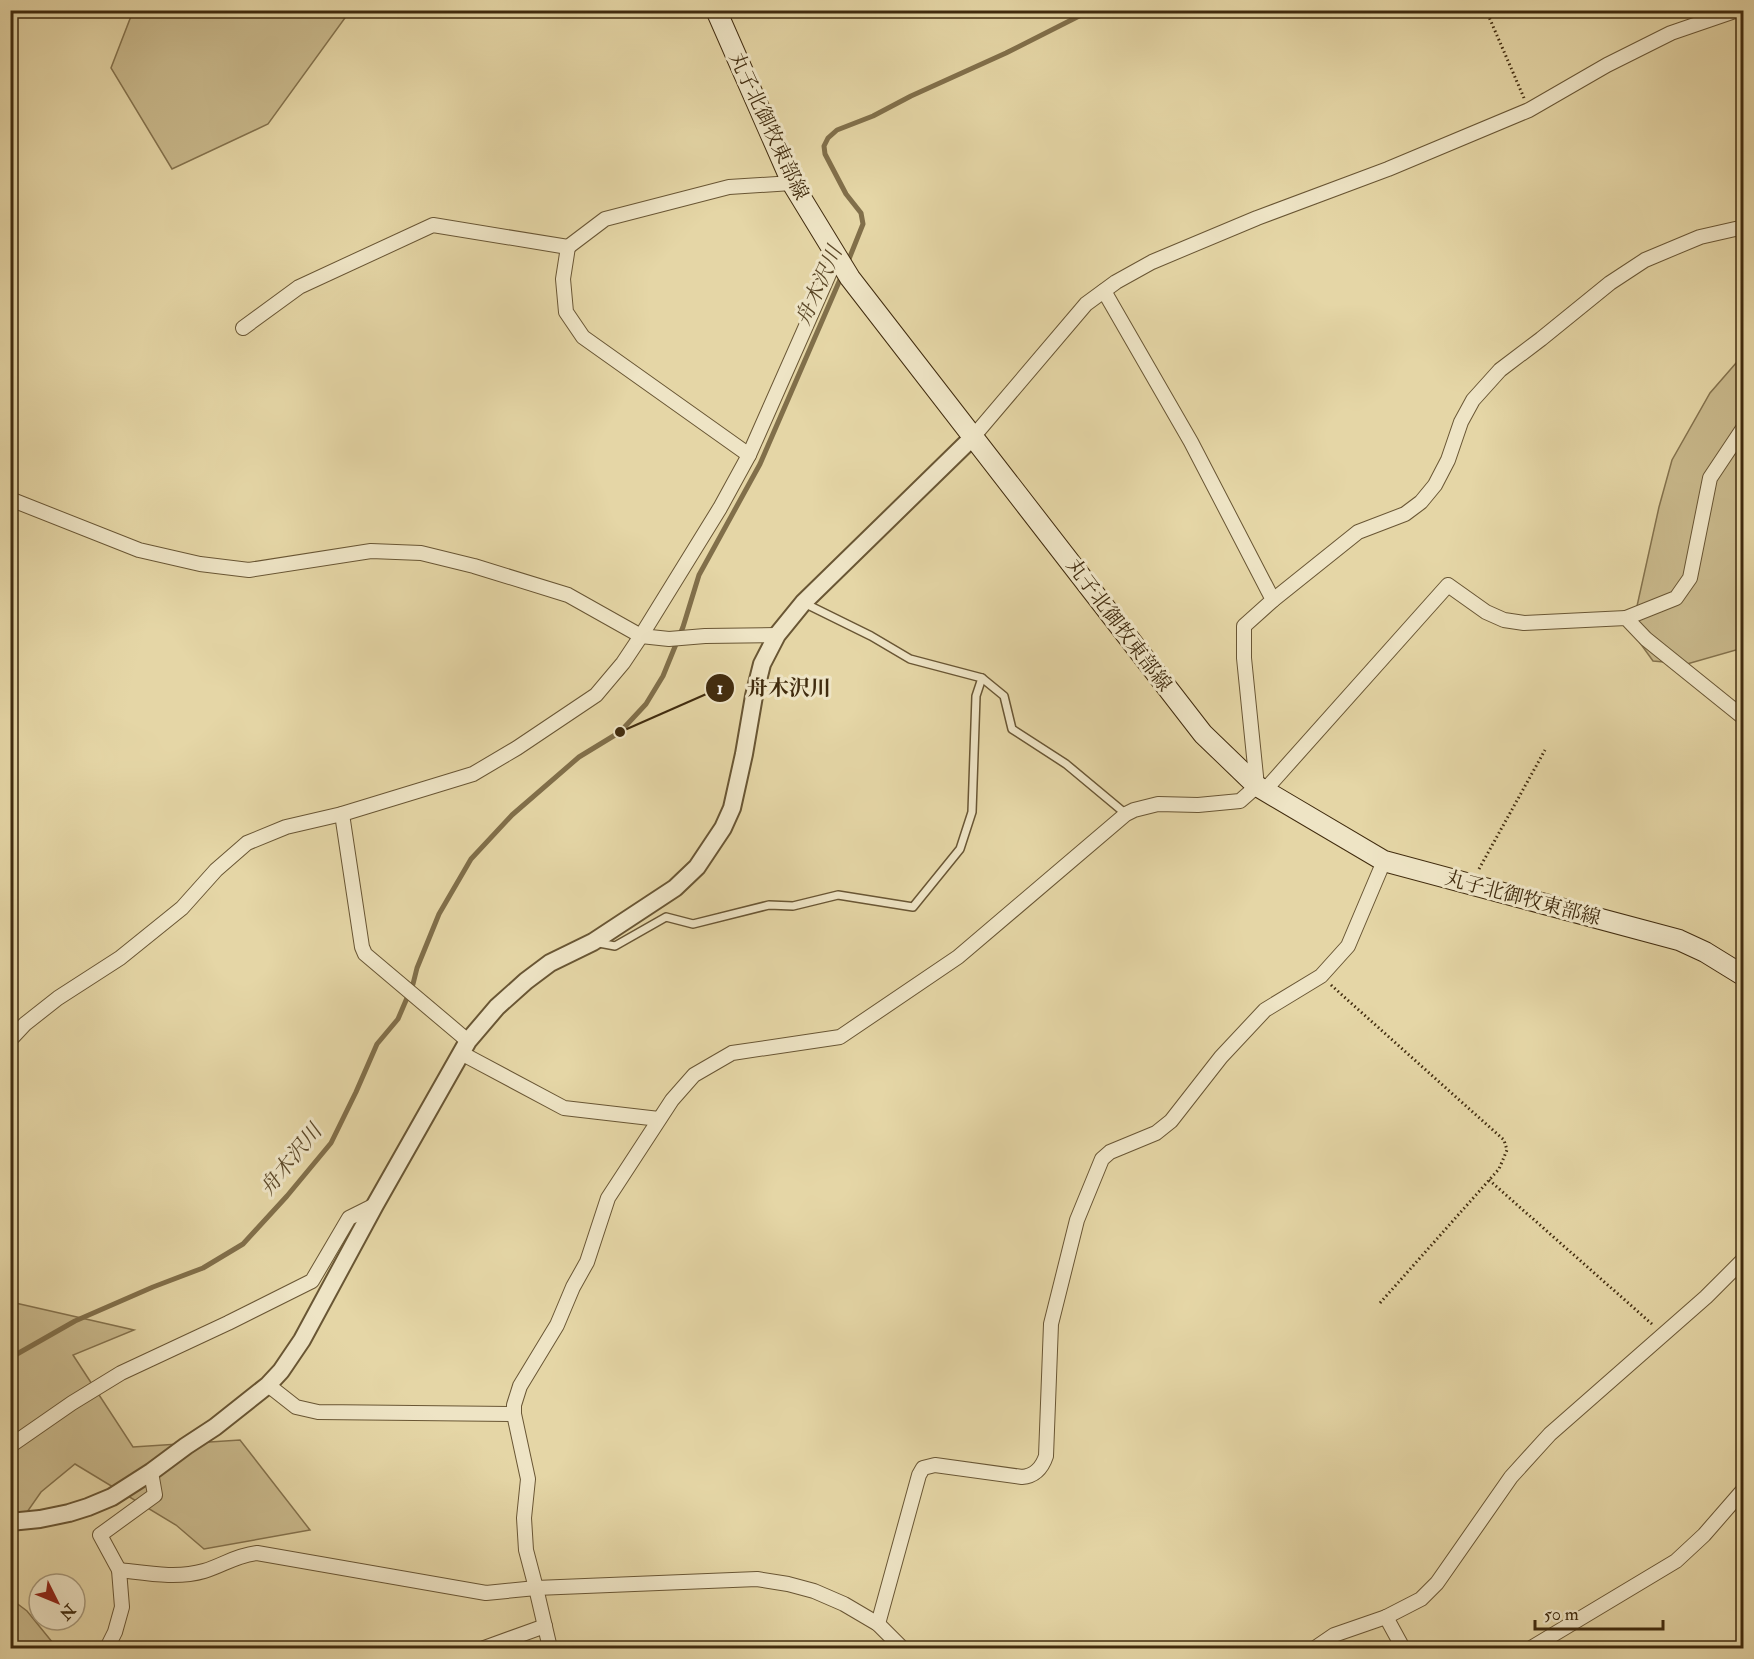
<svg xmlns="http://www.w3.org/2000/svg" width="1754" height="1659" font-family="'IM FELL Double Pica','Noto Serif JP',serif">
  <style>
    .green { fill: #c9b98c; stroke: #84724d; stroke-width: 1.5 }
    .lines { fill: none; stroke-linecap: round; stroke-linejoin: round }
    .stream { stroke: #816f4a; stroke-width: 5 }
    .service-casing { stroke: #695634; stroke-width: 10 }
    .minor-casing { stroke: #695634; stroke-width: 16 }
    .tertiary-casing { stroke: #695634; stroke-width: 20 }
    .secondary-casing { stroke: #402b0e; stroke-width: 22 }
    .path { stroke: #402b0e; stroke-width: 3; stroke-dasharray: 1.5 3; stroke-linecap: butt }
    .service { stroke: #eee4c5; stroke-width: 7 }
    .minor { stroke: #eee4c5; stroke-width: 14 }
    .tertiary { stroke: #eee4c5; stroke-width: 16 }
    .secondary { stroke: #eee4c5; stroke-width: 20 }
    .labels { text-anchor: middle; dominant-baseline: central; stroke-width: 6; stroke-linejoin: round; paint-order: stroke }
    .street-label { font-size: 20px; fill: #402b0e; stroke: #eee4c5 }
    .water-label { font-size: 21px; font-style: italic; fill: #5b4727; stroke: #eee4c5 }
    .leader { fill: none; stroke: #402b0e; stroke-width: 2 }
    .callout-dot { fill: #402b0e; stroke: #eee4c5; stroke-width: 2 }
    .mark-label { font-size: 18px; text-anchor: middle; font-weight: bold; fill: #fff }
    .callout-label { font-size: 21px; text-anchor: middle; font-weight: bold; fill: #402b0e; stroke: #eee4c5; stroke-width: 6; stroke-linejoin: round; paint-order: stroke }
  </style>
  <rect width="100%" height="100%" fill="#e5d6a6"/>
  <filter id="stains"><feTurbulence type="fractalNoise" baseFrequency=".00333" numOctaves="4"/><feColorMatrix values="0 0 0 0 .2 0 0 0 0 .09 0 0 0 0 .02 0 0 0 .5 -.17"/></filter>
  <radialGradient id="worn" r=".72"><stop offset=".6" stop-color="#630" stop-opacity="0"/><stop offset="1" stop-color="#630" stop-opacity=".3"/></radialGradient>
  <!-- green -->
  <g class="green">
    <path d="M133 11V10L350 11 268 124 172 169 111 68Z"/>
    <path d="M1743 355V648L1687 664 1653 661 1640 643 1635 615 1659 507 1672 460 1710 393Z"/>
    <path d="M11 1302 134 1330 73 1355 133 1447 240 1440 310 1530 204 1549 176 1525 75 1464 41 1492 11 1535Z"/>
    <path d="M11 1599 27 1611 57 1648H11Z"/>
  </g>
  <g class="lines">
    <!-- stream -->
    <g class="stream">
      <path d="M847 264 863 224 861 213 846 194 825 154 824 146 828 138 837 130 873 116 911 96 1006 53 1091 10"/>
      <path d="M10 1358 75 1321 153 1287 203 1268 243 1244 287 1196 331 1143 356 1092 377 1044 398 1019 413 984 417 968 439 914 471 859 512 815 579 757 620 732 646 704 663 676 683 627 699 575 760 464 842 275"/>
    </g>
    <!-- service casing -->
    <g class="service-casing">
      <g id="service">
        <path d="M804 603 871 636 910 659 982 678 1004 696 1012 729 1066 764 1126 814"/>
        <path d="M599 943 615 946 666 917 693 924 769 905 793 906 838 895 913 907 960 849 972 812 976 696 982 678"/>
      </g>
    </g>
    <!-- minor casing -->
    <g class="minor-casing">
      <g id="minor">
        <path d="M568 247 563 279 566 312 583 337 749 455"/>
        <path d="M243 328 299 287 433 225 568 247 605 219 729 187 792 183"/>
        <path d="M973 437 1086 304 1116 282 1152 262 1257 218 1388 169 1529 110 1607 65 1671 33 1738 10"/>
        <path d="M10 499 139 550 200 564 249 570 371 551 421 553 474 566 568 595 641 636 669 639 705 636 777 635"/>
        <path d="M1273 600 1358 532 1405 514 1421 502 1435 485 1448 460 1461 422 1473 400 1500 370 1541 339 1610 283 1645 260 1700 237 1744 227"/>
        <path d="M1626 618 1676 598 1690 578 1710 478 1744 427"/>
        <path d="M1265 790 1448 585 1486 612 1504 620 1524 623 1626 618 1646 639 1744 718"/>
        <path d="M342 814 362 947 365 954 468 1041"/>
        <path d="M10 1040 25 1024 58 998 120 958 182 908 216 870 247 843 286 827 342 814 473 774 517 748 596 695 623 663 641 636 720 508 749 455 837 256"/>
        <path d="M461 1053 564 1108 659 1119"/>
        <path d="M268 1385 296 1407 318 1412 514 1414"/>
        <path d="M10 1446 72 1403 121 1373 228 1323 312 1281 349 1218 375 1205"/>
        <path d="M119 1570C146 1573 177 1579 204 1571 224 1565 234 1556 257 1553L486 1593 536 1588 757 1579 788 1584 814 1591 844 1604 878 1624 902 1648"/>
        <path d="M1386 1617 1403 1648"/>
        <path d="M878 1624 919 1475 923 1468 935 1465 1022 1477C1035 1476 1042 1468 1046 1456L1051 1324 1077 1220 1102 1159 1110 1152 1156 1133 1171 1121 1221 1057 1265 1010 1321 976 1348 946 1384 861"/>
        <path d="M107 1648 115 1632 122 1607 119 1570 100 1535 155 1495 151 1472"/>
        <path d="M484 1648 545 1626"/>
        <path d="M550 1648 536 1588 526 1550 524 1518 528 1479 514 1414V1405L520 1386 557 1325 573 1287 587 1262 608 1198 672 1100 694 1075 732 1053 840 1037 958 957 1126 814 1134 810 1158 804 1198 805 1240 801 1257 786 1244 658V626L1273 600 1191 442 1104 291"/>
        <path d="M1315 1648 1334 1635 1386 1617 1421 1599 1437 1583 1511 1477 1550 1434 1706 1297 1744 1259"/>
        <path d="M1531 1648 1676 1561 1704 1535 1744 1489"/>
      </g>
    </g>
    <!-- tertiary casing -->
    <g class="tertiary-casing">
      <path id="tertiary" d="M10 1522 40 1519 69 1513 88 1507 112 1497 151 1472 186 1446 215 1427 268 1385 281 1371 302 1340 375 1205 468 1041 497 1007 526 981 550 963 593 942 675 888 697 867 723 828 732 808 744 754 754 696 762 664 777 635 803 603 973 437"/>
    </g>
    <!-- secondary casing -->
    <g class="secondary-casing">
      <path id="secondary" d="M716 10 792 183 850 278 1203 734 1257 786 1384 861 1679 940 1705 952 1744 976"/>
    </g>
    <!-- path -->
    <g class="path">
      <path d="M1486 10 1524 98"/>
      <path d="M1479 869 1545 750"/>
      <path d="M1331 985 1504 1140 1507 1150 1499 1169 1380 1303"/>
      <path d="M1489 1180 1652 1324"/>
    </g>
    <!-- service -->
    <use href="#service" class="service"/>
    <!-- minor -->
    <use href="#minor" class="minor"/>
    <!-- tertiary -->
    <use href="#tertiary" class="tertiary"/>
    <!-- secondary -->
    <use href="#secondary" class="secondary"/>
  </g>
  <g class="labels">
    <!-- street labels -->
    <g class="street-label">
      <text transform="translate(769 126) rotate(65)">丸子北御牧東部線</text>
      <text transform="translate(1119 625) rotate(53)">丸子北御牧東部線</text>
      <text transform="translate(1523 898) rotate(15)">丸子北御牧東部線</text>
    </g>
    <!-- water labels -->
    <g class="water-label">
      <text transform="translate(819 286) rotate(-66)">舟木沢川</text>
      <text transform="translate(291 1160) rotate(-51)">舟木沢川</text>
    </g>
  </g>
  <!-- callouts -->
  <path class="leader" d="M620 732L720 688"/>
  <g class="callout-dot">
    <circle cx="620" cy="732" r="6"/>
    <circle cx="720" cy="688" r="15"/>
  </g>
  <g class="mark-label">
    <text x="720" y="694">1</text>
  </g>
  <g class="callout-label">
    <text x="789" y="695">舟木沢川</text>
  </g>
  <!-- margin -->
  <rect width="1754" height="1659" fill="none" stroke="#e5d6a6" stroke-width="36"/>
  <rect x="12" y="12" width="1730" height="1635" fill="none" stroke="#402b0e" stroke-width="3"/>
  <rect x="18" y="18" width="1718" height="1623" fill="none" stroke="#402b0e" stroke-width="1.5"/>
  <!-- north arrow -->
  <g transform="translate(57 1602) rotate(133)"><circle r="28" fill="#eee4c5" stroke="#a89a7c" stroke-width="1.5"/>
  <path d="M0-4.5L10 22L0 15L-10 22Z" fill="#8f2418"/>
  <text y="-9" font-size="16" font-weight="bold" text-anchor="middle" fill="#402b0e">N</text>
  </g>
  <!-- scale -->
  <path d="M1535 1620v9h128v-9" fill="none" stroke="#402b0e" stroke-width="3"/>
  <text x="1544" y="1620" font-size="18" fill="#402b0e" stroke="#eee4c5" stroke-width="4.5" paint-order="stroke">50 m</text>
  <rect width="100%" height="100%" filter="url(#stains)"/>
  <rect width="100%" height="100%" fill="url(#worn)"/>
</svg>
